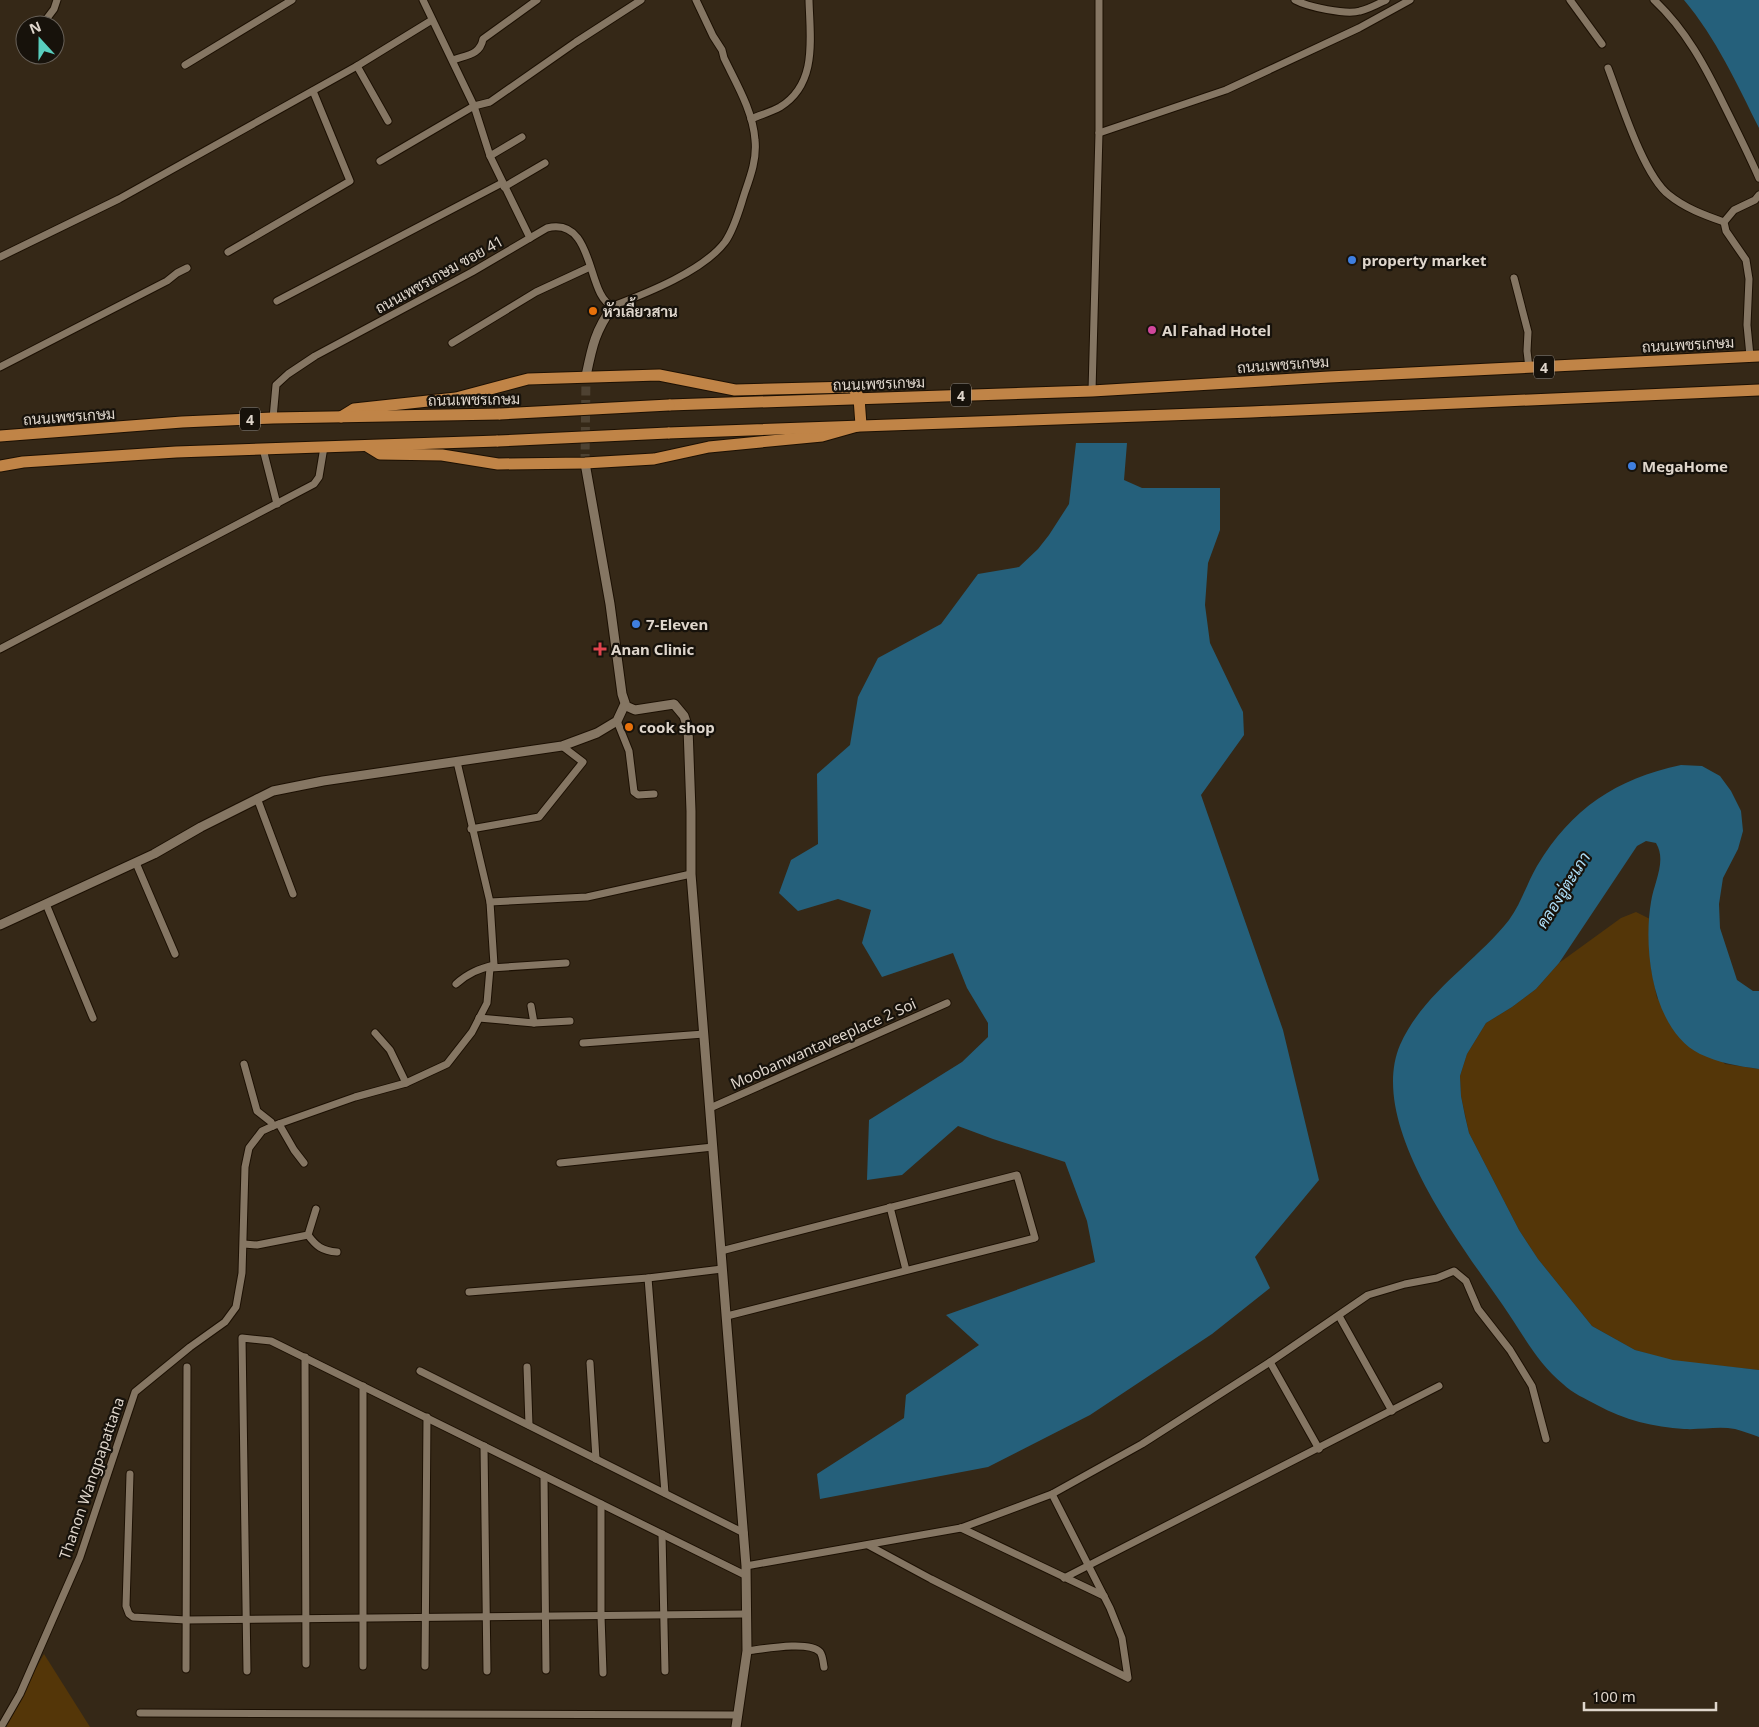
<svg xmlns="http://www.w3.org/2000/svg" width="1759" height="1727" font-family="'Noto Sans',Sarabun,sans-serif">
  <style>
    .green { fill: #543608 }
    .water { fill: #25607b }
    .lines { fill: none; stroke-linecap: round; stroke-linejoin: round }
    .tertiary-tunnel { stroke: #4e4232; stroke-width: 9; stroke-dasharray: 9 4.5; stroke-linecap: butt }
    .minor-casing { stroke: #1c1003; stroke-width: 9 }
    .tertiary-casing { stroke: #1c1003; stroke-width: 11 }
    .trunk-casing { stroke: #1c1003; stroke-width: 13 }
    .minor { stroke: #857663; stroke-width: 7 }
    .tertiary { stroke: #857663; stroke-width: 9 }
    .trunk { stroke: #c08447; stroke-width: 11 }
    .trunk-bridge-casing { stroke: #1c1003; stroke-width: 13; stroke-linecap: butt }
    .trunk-bridge { stroke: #c08447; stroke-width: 11 }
    .shop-dot { fill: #3f7fe0; stroke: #17120b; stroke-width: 2 }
    .food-dot { fill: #e8710a; stroke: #17120b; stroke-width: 2 }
    .hotel-dot { fill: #d1479c; stroke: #17120b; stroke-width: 2 }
    .health-dot { fill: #e0444e; stroke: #17120b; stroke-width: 2 }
    .labels { text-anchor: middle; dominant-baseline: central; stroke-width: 4.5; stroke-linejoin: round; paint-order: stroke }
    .shield { fill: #17120b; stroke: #a39b92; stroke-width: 1 }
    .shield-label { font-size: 14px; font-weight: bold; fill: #dfd6cc }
    .poi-label { font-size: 15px; font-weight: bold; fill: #dfd6cc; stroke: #17120b; text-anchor: start }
    .street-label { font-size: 15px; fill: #dfd6cc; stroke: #17120b }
    .water-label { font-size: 16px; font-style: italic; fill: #b0e2fc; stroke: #17120b }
  </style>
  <rect width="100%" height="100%" fill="#352817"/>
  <!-- green -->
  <g class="green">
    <path d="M1636 912 1650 919 1649 936 1651 968 1657 998 1725 1064 1759 1069V1370L1673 1361 1635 1350 1592 1326 1538 1259 1519 1230 1469 1133 1461 1096 1460 1076 1467 1054 1486 1023 1512 1007 1536 989 1559 963 1621 918Z"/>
    <path d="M44 1654 90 1727H2Z"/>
  </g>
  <!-- water -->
  <g class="water">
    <path d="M1684 0H1759V128C1737 84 1716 38 1684 0Z"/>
    <path d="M1076 443H1127L1124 480 1142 488H1220V530L1208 563 1205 605 1210 643 1243 712 1244 735 1201 795 1283 1030 1319 1180 1255 1257 1270 1288 1212 1334 1090 1415 988 1467 820 1499 817 1474 904 1418 906 1395 979 1345 946 1315 1095 1262 1087 1221 1065 1162 993 1139 958 1126 902 1175 867 1180 869 1120 962 1062 988 1037V1023L967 988 953 953 882 977 862 943 871 910 838 899 798 911 779 893 791 860 818 844 817 774 850 745 858 697 878 658 941 624 978 574 1019 567 1038 549 1049 535 1069 504Z"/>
    <path d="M1681 765 1702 766 1720 776 1731 791 1741 811 1743 831 1738 849 1723 878 1719 904 1720 928 1737 980 1753 991H1759V1069C1738 1066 1719 1063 1700 1054 1652 1030 1643 948 1651 902 1654 882 1667 861 1656 843L1646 841 1637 846 1559 963 1536 989 1512 1007 1486 1023 1467 1054 1460 1076 1461 1096 1465 1116 1469 1133 1519 1230 1538 1259 1592 1326 1635 1350 1673 1360 1759 1370V1437C1751 1434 1743 1431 1735 1429 1718 1426 1701 1430 1684 1429 1654 1427 1624 1420 1597 1405 1586 1399 1572 1393 1563 1384 1537 1363 1521 1331 1502 1304 1459 1242 1367 1123 1400 1045 1423 993 1475 963 1509 920 1521 904 1527 883 1537 866 1572 808 1616 779 1681 765Z"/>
  </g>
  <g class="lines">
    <!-- tertiary-tunnel -->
    <path class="tertiary-tunnel" d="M585 463 586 376"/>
    <!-- minor casing -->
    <g class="minor-casing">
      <g id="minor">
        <path d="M423 0 474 106 490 156 530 238"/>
        <path d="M1295 0C1308 7 1346 15 1360 11 1369 9 1378 4 1386 0"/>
        <path d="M1570 0 1602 44"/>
        <path d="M1654 0C1686 30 1705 66 1724 105 1736 129 1748 153 1759 178"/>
        <path d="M42 25 54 9 57 0"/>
        <path d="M453 60C467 55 480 55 483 39L537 0"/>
        <path d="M185 65 292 0"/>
        <path d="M357 66 388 121"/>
        <path d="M1608 68C1620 99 1643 175 1669 195 1685 208 1704 215 1724 222"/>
        <path d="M751 119C760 115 771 112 780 107 818 84 810 38 809 0"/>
        <path d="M1099 133 1226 90 1359 28 1410 0"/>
        <path d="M490 156 522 137"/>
        <path d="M380 161 474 106 490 102 576 42 641 0"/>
        <path d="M504 187 545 163"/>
        <path d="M228 252 350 181 313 91"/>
        <path d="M0 257 119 199 357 66 432 20"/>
        <path d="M1514 278 1528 332 1527 351 1529 368"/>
        <path d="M277 301 502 183"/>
        <path d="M452 343 536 292 590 267"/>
        <path d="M1750 356 1747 325 1749 279 1746 260 1726 231 1724 222 1734 210 1755 200 1759 195"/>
        <path d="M0 367 167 281 177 273 187 268"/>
        <path d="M1092 391 1099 133V0"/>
        <path d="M273 418 276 385 288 374 315 356 472 272 547 228C596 216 586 298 613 306 647 293 703 271 725 242 735 228 740 207 745 192 751 175 757 158 755 140 753 111 736 83 724 58L722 50 713 36 696 0"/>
        <path d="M263 449 277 504"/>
        <path d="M0 649 314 484 319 477 324 447"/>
        <path d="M617 721 629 751 634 792 638 795 654 794"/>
        <path d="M257 798 293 894"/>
        <path d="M471 829 539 817 583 762 562 746"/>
        <path d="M136 863 175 954"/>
        <path d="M490 902 587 897 691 874"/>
        <path d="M46 904 93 1018"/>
        <path d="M491 968 566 963"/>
        <path d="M456 984C468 973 479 969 494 965"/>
        <path d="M531 1006 534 1023"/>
        <path d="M479 1018 534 1023 570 1021"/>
        <path d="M375 1033 390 1050 406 1083"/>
        <path d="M583 1043 704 1034"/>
        <path d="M244 1064 257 1111 271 1122 273 1126"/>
        <path d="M710 1108 947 1003"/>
        <path d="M279 1124 294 1150 304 1163"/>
        <path d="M560 1163 713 1147"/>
        <path d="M890 1207 906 1270"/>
        <path d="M308 1235C316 1246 322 1251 337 1252"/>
        <path d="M244 1244 257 1245 308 1235 316 1209"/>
        <path d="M721 1251 1017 1175 1035 1238 727 1316"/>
        <path d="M648 1278 665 1493"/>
        <path d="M469 1292 648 1278 722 1269"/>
        <path d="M1339 1316 1392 1411"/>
        <path d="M305 1357 306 1664"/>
        <path d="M1270 1362 1319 1449"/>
        <path d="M590 1363 596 1459"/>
        <path d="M527 1367 529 1425"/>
        <path d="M420 1371 744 1533"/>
        <path d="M363 1386V1666"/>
        <path d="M484 1446 487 1671"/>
        <path d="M130 1474 126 1606 129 1614 133 1617 186 1620 746 1614"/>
        <path d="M544 1476 546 1670"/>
        <path d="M601 1504V1616L603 1673"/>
        <path d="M961 1528 1104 1596"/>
        <path d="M662 1534 665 1671"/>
        <path d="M868 1545 931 1579 1128 1678 1122 1638 1110 1608 1052 1494"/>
        <path d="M746 1566 961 1528 1052 1494 1142 1444 1270 1362 1368 1295 1405 1284 1437 1278 1454 1271 1466 1281 1478 1309 1510 1350 1532 1386 1546 1439"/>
        <path d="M1064 1578 1439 1386"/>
        <path d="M747 1651C763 1649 809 1640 820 1652 823 1656 823 1662 824 1667"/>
        <path d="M425 1666 427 1417"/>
        <path d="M186 1669 187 1367"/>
        <path d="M247 1671 242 1338 271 1341 745 1575"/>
        <path d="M140 1713 738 1715"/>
        <path d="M1 1727 20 1694 80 1557 135 1392 190 1347 225 1322 236 1307 242 1273 245 1167 249 1148 262 1131 273 1126 355 1097 406 1083 447 1064 472 1032 487 1003 490 968 494 965 490 902 457 762"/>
      </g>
    </g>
    <!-- tertiary casing -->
    <g class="tertiary-casing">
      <g id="tertiary">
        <path d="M586 376C592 347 595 331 613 306"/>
        <path d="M585 463 610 604 622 694 626 706 635 710 674 704 684 716 688 728 691 811V874L746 1566 747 1651 736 1727"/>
        <path d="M0 925 154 854 201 827 273 791 323 781 562 746 597 733 617 721 624 706"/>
      </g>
    </g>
    <!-- trunk casing -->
    <g class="trunk-casing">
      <g id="trunk">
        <path d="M669 405 1092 391 1329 377 1759 356"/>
        <path d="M341 417 354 409 456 398 528 379 659 375 735 390 853 387 859 398 861 425 822 436 709 447 654 459 585 463 498 464 442 455 380 454 367 446"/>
        <path d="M668 433 1251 412 1759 390"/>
        <path d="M0 436 182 422 273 418 500 414"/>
        <path d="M0 466 23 462 176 452 498 441"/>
      </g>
    </g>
    <!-- minor -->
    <use href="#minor" class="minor"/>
    <!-- tertiary -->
    <use href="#tertiary" class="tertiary"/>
    <!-- trunk -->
    <use href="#trunk" class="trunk"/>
    <!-- trunk-bridge casing -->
    <g class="trunk-bridge-casing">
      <g id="trunk-bridge">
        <path d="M500 414 669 405"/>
        <path d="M498 441 668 433"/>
      </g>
    </g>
    <!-- trunk-bridge -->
    <use href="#trunk-bridge" class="trunk-bridge"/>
  </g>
  <!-- markers -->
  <g class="shop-dot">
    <circle cx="1352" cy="260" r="5"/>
    <circle cx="1632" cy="466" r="5"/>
    <circle cx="636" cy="624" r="5"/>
  </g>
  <g class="food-dot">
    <circle cx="593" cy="311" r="5"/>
    <circle cx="629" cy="727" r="5"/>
  </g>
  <circle class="hotel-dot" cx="1152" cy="330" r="5"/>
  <path class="health-dot" d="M597.5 641.5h5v5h5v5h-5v5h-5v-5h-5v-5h5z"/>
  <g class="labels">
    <!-- shield labels -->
    <g class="shield">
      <rect x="1534" y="355.5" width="20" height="23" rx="4"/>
      <rect x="951" y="383.5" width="20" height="23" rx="4"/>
      <rect x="240" y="407.5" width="20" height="23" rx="4"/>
    </g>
    <g class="shield-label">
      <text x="1544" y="367">4</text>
      <text x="961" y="395">4</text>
      <text x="250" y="419">4</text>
    </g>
    <!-- poi labels -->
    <g class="poi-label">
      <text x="1362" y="260">property market</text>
      <text x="603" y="311">หัวเลี้ยวสาน</text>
      <text x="1162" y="330">Al Fahad Hotel</text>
      <text x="1642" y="466">MegaHome</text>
      <text x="646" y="624">7-Eleven</text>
      <text x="611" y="649">Anan Clinic</text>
      <text x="639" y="727">cook shop</text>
    </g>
    <!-- street labels -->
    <g class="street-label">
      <text transform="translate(439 274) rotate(-29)">ถนนเพชรเกษม ซอย 41</text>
      <text transform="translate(1688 344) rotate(-3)">ถนนเพชรเกษม</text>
      <text transform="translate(1283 364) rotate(-4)">ถนนเพชรเกษม</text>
      <text transform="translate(879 383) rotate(-2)">ถนนเพชรเกษม</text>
      <text transform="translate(474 399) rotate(-1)">ถนนเพชรเกษม</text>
      <text transform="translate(69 416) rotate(-4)">ถนนเพชรเกษม</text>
      <text transform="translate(823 1043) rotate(-24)">Moobanwantaveeplace 2 Soi</text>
      <text transform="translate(91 1478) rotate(-71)">Thanon Wangpapattana</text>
    </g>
    <!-- water labels -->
    <g class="water-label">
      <text transform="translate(1563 890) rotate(-58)">คลองอู่ตะเภา</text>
    </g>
  </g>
  <!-- north arrow -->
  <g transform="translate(40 40) rotate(339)"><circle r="24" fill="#17120b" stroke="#676058"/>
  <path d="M0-4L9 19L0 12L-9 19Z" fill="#59cebe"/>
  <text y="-8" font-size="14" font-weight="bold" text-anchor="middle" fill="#dfd6cc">N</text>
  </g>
  <!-- scale -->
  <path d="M1584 1702v8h132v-8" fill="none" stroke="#dfd6cc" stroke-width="2.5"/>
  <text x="1592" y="1702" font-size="15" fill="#dfd6cc" stroke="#17120b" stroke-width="4" paint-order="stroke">100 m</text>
</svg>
